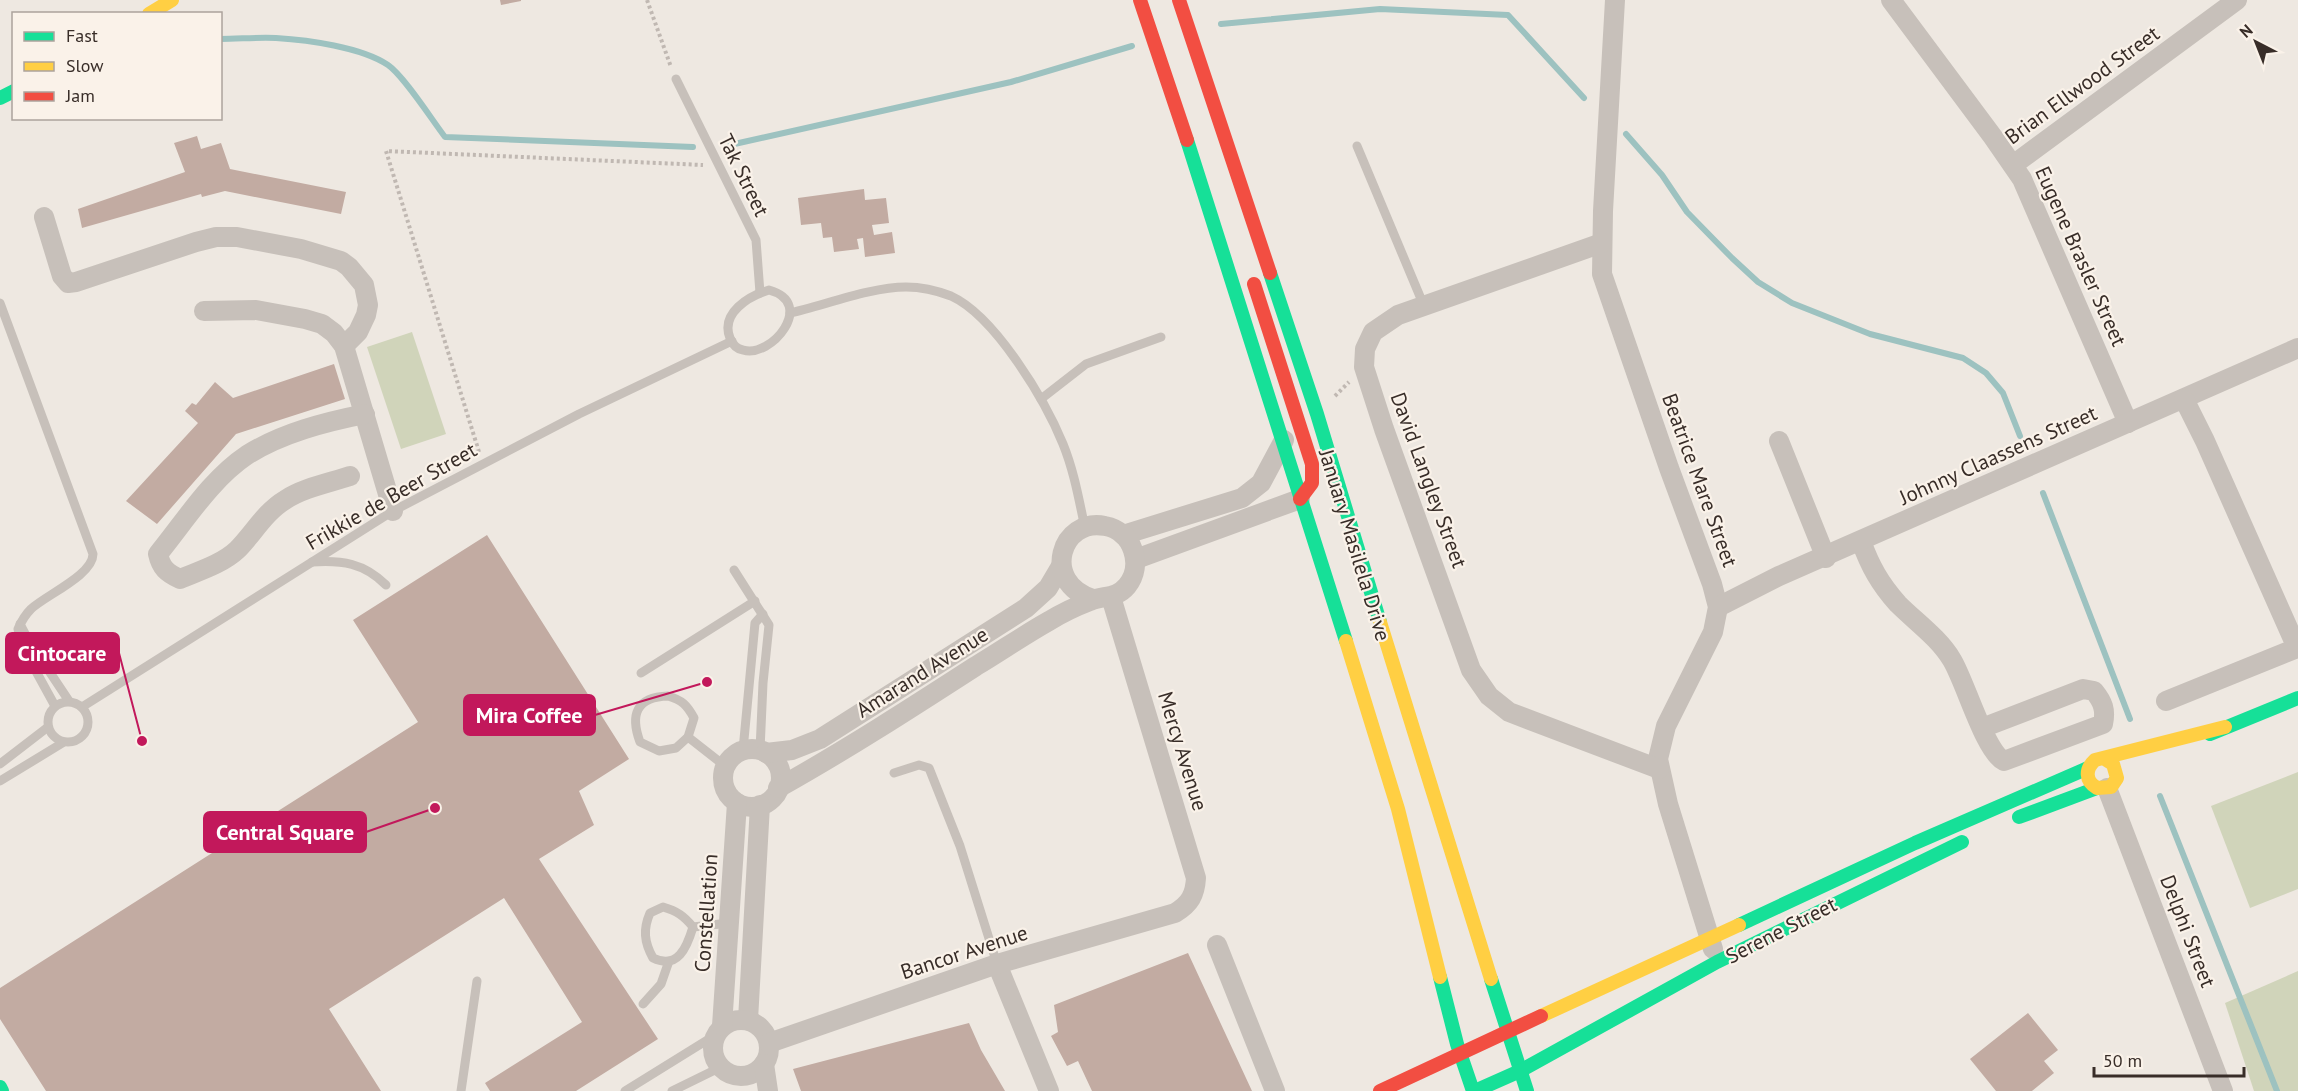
<svg xmlns="http://www.w3.org/2000/svg" width="2298" height="1091" font-family="'PT Sans',sans-serif">
  <style>
    .green { fill: #d0d4ba }
    .lines { fill: none; stroke-linecap: round; stroke-linejoin: round }
    .stream { stroke: #9dc2c0; stroke-width: 6 }
    .building { fill: #c2aba2 }
    .path { stroke: #c0b8b2; stroke-width: 4; stroke-dasharray: 3 3; stroke-linecap: butt }
    .lane { stroke: #c7c0ba; stroke-width: 9 }
    .street { stroke: #c7c0ba; stroke-width: 20 }
    .fast { stroke: #16e098; stroke-width: 14 }
    .slow { stroke: #ffcf43; stroke-width: 14 }
    .jam { stroke: #f24e42; stroke-width: 14 }
    .labels { text-anchor: middle; dominant-baseline: central; stroke-width: 4.5; stroke-linejoin: round; paint-order: stroke }
    .street-label { font-size: 21px; fill: #382d28; stroke: #faf2e9 }
    .leader { fill: none; stroke: #c2185b; stroke-width: 2 }
    .callout-dot { fill: #c2185b; stroke: #faf2e9; stroke-width: 2 }
    .callout { fill: #c2185b; stroke: #c2185b; stroke-width: 2 }
    .callout-label { font-size: 22px; text-anchor: middle; font-weight: bold; fill: #fff }
  </style>
  <rect width="100%" height="100%" fill="#eee8e1"/>
  <!-- green -->
  <g class="green">
    <path d="M412 332 446 434 401 449 367 347Z"/>
    <path d="M2298 772V889L2250 908 2211 806Z"/>
    <path d="M2298 971V1091H2254L2225 1003Z"/>
  </g>
  <g class="lines">
    <!-- stream -->
    <g class="stream">
      <path d="M1221 24 1380 9 1508 15 1584 98"/>
      <path d="M220 39C239 39 258 37 276 38 308 40 361 47 388 65 404 76 432 120 445 137L693 147"/>
      <path d="M1626 134 1662 175 1687 212 1732 258 1758 282 1792 303 1870 334 1963 358 1986 373 2003 393 2020 436"/>
      <path d="M730 145 1011 82 1132 46"/>
      <path d="M2043 493 2130 719"/>
      <path d="M2160 796 2277 1091"/>
    </g>
  </g>
  <!-- building -->
  <g class="building">
    <path d="M500 0H521V1L501 5Z"/>
    <path d="M197 136 201 149 221 143 230 169 346 192 341 214 225 191 202 197 201 194 82 228 78 209 185 172 174 143Z"/>
    <path d="M864 189 865 200 886 198 889 223 872 225 874 235 892 232 895 253 865 257 863 238 857 239 859 249 834 252 832 237 823 238 821 223 801 225 798 198Z"/>
    <path d="M334 364 345 399 236 434 157 524 126 501 198 423 185 411 192 403 196 405 215 382 233 398Z"/>
    <path d="M487 535 629 759 579 791 594 825 539 859 658 1039 576 1091H490L485 1083 582 1022 504 898 329 1009 381 1091H46L0 1019V988L418 722 353 620Z"/>
    <path d="M1188 953 1252 1091H1092L1078 1061 1067 1066 1051 1036 1058 1032 1054 1005Z"/>
    <path d="M2028 1013 2058 1050 2044 1061 2054 1073 2032 1091H1996L1970 1059Z"/>
    <path d="M969 1023 981 1050 1005 1091H801L793 1069Z"/>
  </g>
  <g class="lines">
    <!-- path -->
    <g class="path">
      <path d="M647 0 671 67"/>
      <path d="M1335 396 1349 382"/>
      <path d="M479 452 386 151 703 165"/>
    </g>
    <!-- lane -->
    <g class="lane">
      <path d="M676 79 756 240 760 293"/>
      <path d="M1357 146 1424 306"/>
      <path d="M769 290C817 303 771 359 743 350 736 349 732 343 730 338 720 313 749 296 769 290Z"/>
      <path d="M0 303 93 554C93 575 46 595 31 609 25 615 21 622 18 629L21 644 55 706"/>
      <path d="M790 313C825 305 872 287 906 287 921 287 938 291 951 296 995 316 1045 400 1063 444 1074 471 1079 500 1085 528"/>
      <path d="M1041 399 1086 364 1161 337"/>
      <path d="M312 562C342 560 364 563 386 585"/>
      <path d="M734 570 769 625 763 683 760 750"/>
      <path d="M20 624 29 641 69 701"/>
      <path d="M641 673 755 601"/>
      <path d="M668 696C682 700 687 705 694 718L688 737 676 748 659 751 640 742C630 715 636 697 668 696Z"/>
      <circle cx="68" cy="722" r="20"/>
      <path d="M82 707 393 511 579 414 732 341"/>
      <path d="M688 737 725 766"/>
      <path d="M743 750 755 623 763 614"/>
      <path d="M0 764 48 727"/>
      <path d="M894 773 919 765 929 768 960 846 997 964"/>
      <path d="M0 781 64 742"/>
      <path d="M663 907C677 911 684 916 693 927 687 947 678 970 653 958 644 942 643 929 650 913Z"/>
      <path d="M693 927 729 923"/>
      <path d="M643 1004 661 984 669 961"/>
      <path d="M461 1091 477 981"/>
      <path d="M625 1091 717 1034"/>
      <path d="M672 1091 721 1067"/>
    </g>
    <!-- street -->
    <g class="street">
      <path d="M1615 0 1603 211 1602 274 1669 468 1712 584 1718 607 1713 632 1666 726 1658 759 1668 804 1713 949"/>
      <path d="M1891 0 1993 137 2022 179 2128 423"/>
      <path d="M2013 165 2237 0"/>
      <path d="M44 217 62 276 68 283 76 282 196 242 216 237H237L301 249 341 261 349 267 364 285 368 305 366 315 358 332 344 346"/>
      <path d="M1602 243 1398 315 1373 332 1365 349 1364 367 1384 429 1471 670 1489 696 1509 712 1659 769"/>
      <path d="M204 311 256 310 305 319 322 324 334 333 344 346 393 511"/>
      <path d="M1779 441 1826 558"/>
      <path d="M350 476C329 483 303 488 285 500 265 512 253 534 237 550 222 564 199 571 180 579 167 573 161 568 158 554 185 521 211 479 247 455 282 433 325 422 365 414"/>
      <path d="M1123 535 1242 498 1261 483 1284 440"/>
      <path d="M1861 541C1870 566 1880 584 1898 604 1916 622 1939 638 1952 660 1965 681 1985 752 2004 761L2103 724C2106 710 2103 702 2094 691L2083 689 1982 728"/>
      <path d="M1136 559 1300 499"/>
      <path d="M1718 607 1779 576 2298 348"/>
      <path d="M2166 701 2297 648 2205 441 2184 399"/>
      <circle cx="752" cy="778" r="29"/>
      <path d="M766 753 792 750 820 739 1026 608 1048 588 1061 566"/>
      <path d="M778 788C846 750 911 708 976 666 1001 651 1024 635 1049 621 1062 613 1077 606 1090 601 1104 595 1116 599 1127 586 1144 565 1133 531 1105 526 1061 517 1040 582 1093 599"/>
      <path d="M2107 788 2223 1091"/>
      <path d="M1217 945 1275 1091"/>
      <path d="M997 964 1049 1091"/>
      <path d="M748 1020 760 805"/>
      <circle cx="741" cy="1048" r="28"/>
      <path d="M722 1026 737 803"/>
      <path d="M769 1043 997 964 1175 913C1190 904 1195 895 1196 878L1111 597"/>
      <path d="M764 1064 768 1091"/>
    </g>
    <!-- fast -->
    <g class="fast">
      <path d="M0 98 14 91"/>
      <path d="M1187 140 1346 641"/>
      <path d="M1270 273 1317 414 1380 622"/>
      <path d="M2210 734 2298 698"/>
      <path d="M2019 817 2097 788"/>
      <path d="M1739 925 1915 843 2088 768"/>
      <path d="M1440 977 1457 1044 1473 1091"/>
      <path d="M1491 979 1527 1091"/>
      <path d="M0 1087 2 1091"/>
      <path d="M1475 1091 1520 1071 1717 962 1962 842"/>
    </g>
    <!-- slow -->
    <g class="slow">
      <path d="M149 14 172 0"/>
      <path d="M1380 622 1491 979"/>
      <path d="M1346 641 1398 809 1440 977"/>
      <path d="M2105 759 2113 764 2117 778 2111 787 2097 788C2085 781 2085 769 2095 760L2225 727"/>
      <path d="M1541 1016 1739 925"/>
    </g>
    <!-- jam -->
    <g class="jam">
      <path d="M1140 0 1187 140"/>
      <path d="M1179 0 1270 273"/>
      <path d="M1254 284 1312 464V483L1300 499"/>
      <path d="M1380 1091 1541 1016"/>
    </g>
  </g>
  <g class="labels">
    <!-- street labels -->
    <g class="street-label">
      <text transform="translate(2082 85) rotate(-36)">Brian Ellwood Street</text>
      <text transform="translate(744 175) rotate(64)">Tak Street</text>
      <text transform="translate(2081 256) rotate(66)">Eugene Brasler Street</text>
      <text transform="translate(1998 455) rotate(-24)">Johnny Claassens Street</text>
      <text transform="translate(1429 480) rotate(70)">David Langley Street</text>
      <text transform="translate(1700 480) rotate(70)">Beatrice Mare Street</text>
      <text transform="translate(391 496) rotate(-30)">Frikkie de Beer Street</text>
      <text transform="translate(1355 545) rotate(73)">January Masilela Drive</text>
      <text transform="translate(922 672) rotate(-32)">Amarand Avenue</text>
      <text transform="translate(1183 751) rotate(73)">Mercy Avenue</text>
      <text transform="translate(706 913) rotate(-86)">Constellation</text>
      <text transform="translate(1781 930) rotate(-27)">Serene Street</text>
      <text transform="translate(2188 931) rotate(69)">Delphi Street</text>
      <text transform="translate(964 952) rotate(-18)">Bancor Avenue</text>
    </g>
  </g>
  <!-- callouts -->
  <path class="leader" d="M142 741L119 653M707 682L595 715M435 808L366 832"/>
  <g class="callout-dot">
    <circle cx="142" cy="741" r="6"/>
    <circle cx="707" cy="682" r="6"/>
    <circle cx="435" cy="808" r="6"/>
  </g>
  <g class="callout">
    <rect x="6" y="633" width="113" height="40" rx="6"/>
    <rect x="464" y="695" width="131" height="40" rx="6"/>
    <rect x="204" y="812" width="162" height="40" rx="6"/>
  </g>
  <g class="callout-label">
    <text x="62" y="661">Cintocare</text>
    <text x="529" y="723">Mira Coffee</text>
    <text x="285" y="840">Central Square</text>
  </g>
  <!-- legend -->
  <rect x="12" y="12" width="210" height="108" fill="#faf2e9" stroke="#aca39c" stroke-width="1.5"/>
  <rect x="24" y="32" width="30" height="9" fill="#16e098" stroke="#aca39c" stroke-width="1.5"/>
  <text x="66" y="42" font-size="18" fill="#382d28">Fast</text>
  <rect x="24" y="62" width="30" height="9" fill="#ffcf43" stroke="#aca39c" stroke-width="1.5"/>
  <text x="66" y="72" font-size="18" fill="#382d28">Slow</text>
  <rect x="24" y="92" width="30" height="9" fill="#f24e42" stroke="#aca39c" stroke-width="1.5"/>
  <text x="66" y="102" font-size="18" fill="#382d28">Jam</text>
  <!-- north arrow -->
  <g transform="translate(2256 42) rotate(318)" stroke="#faf2e9" stroke-width="4.5" paint-order="stroke">
  <path d="M0-4.5L10 22L0 15L-10 22Z" fill="#382d28"/>
  <text y="-9" font-size="16" font-weight="bold" text-anchor="middle" fill="#382d28">N</text>
  </g>
  <!-- scale -->
  <path d="M2094 1067v9h150v-9" fill="none" stroke="#382d28" stroke-width="3"/>
  <text x="2103" y="1067" font-size="18" fill="#382d28" stroke="#faf2e9" stroke-width="4.5" paint-order="stroke">50 m</text>
</svg>
